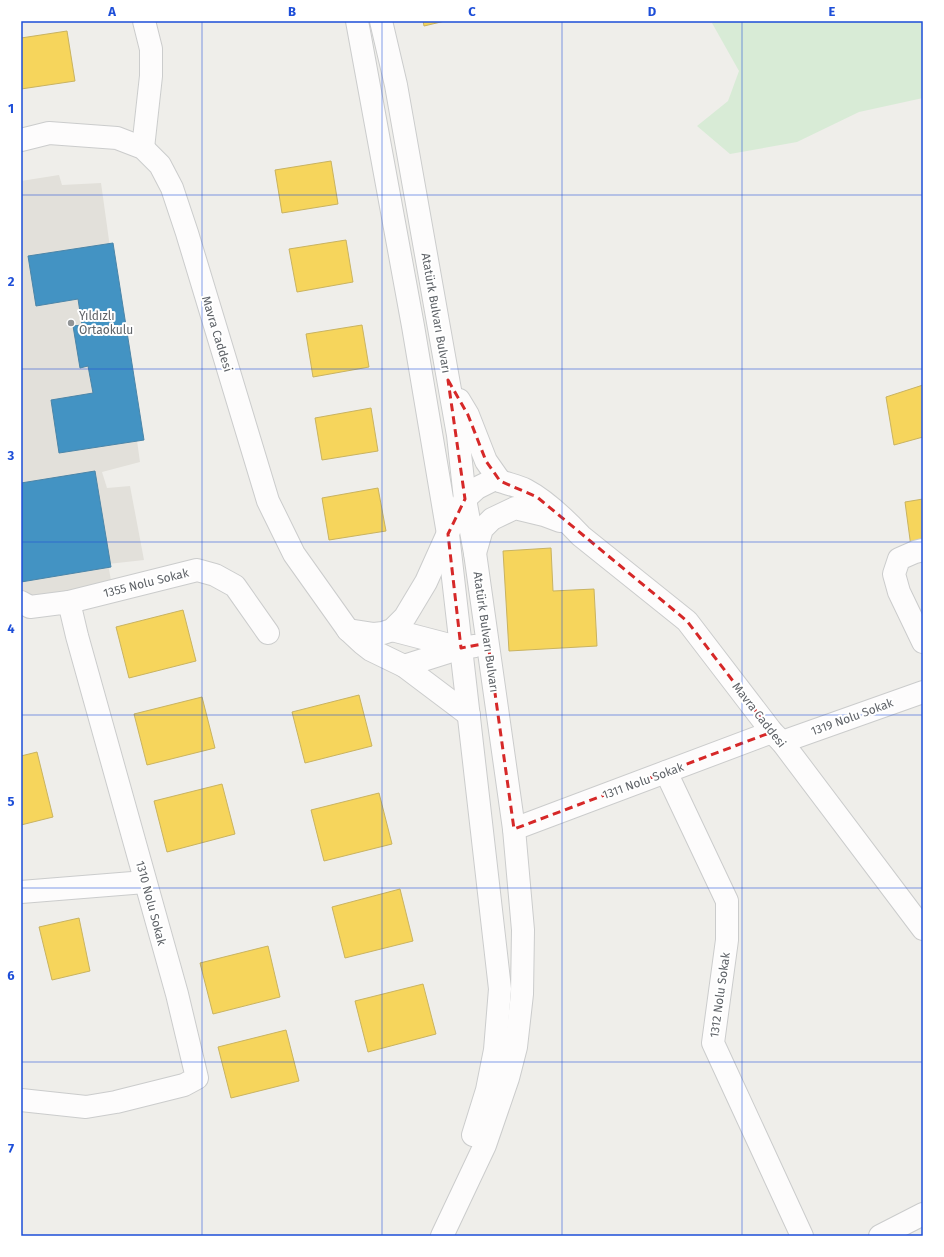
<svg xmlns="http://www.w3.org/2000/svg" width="944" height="1257" font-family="'Fira Sans',sans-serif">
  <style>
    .education { fill: #e2e0da }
    .green { fill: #d8ebd6 }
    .homes { fill: #f6d55c; stroke: #c9b360 }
    .schools { fill: #4393c3; stroke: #4b85a8 }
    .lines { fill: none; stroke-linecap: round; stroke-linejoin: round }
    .minor-casing { stroke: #cbcccc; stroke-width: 24 }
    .minor { stroke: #fdfcfc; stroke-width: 22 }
    .marked { fill: none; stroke: #d62828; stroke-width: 3; stroke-dasharray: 8 5; stroke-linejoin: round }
    .grid { fill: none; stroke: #1d4ed8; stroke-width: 1; stroke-opacity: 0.55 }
    .poi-dot { fill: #919496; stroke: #fff; stroke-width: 1.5 }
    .labels { text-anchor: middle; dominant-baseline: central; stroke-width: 4; stroke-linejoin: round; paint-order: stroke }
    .street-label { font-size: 12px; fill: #5f6368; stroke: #fff }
    .poi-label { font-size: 12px; fill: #5f6368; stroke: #fff; text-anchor: start }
    .neatline { fill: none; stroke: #1d4ed8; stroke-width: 1.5 }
    .grid-label { font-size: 13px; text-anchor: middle; font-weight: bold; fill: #1d4ed8 }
  </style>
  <rect width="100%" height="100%" fill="#efeeea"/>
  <!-- education -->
  <path class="education" d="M59 175 62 185 101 183 140 462 102 472 107 488 130 486 144 560 108 564 112 586 21 608V181Z"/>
  <!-- green -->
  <path class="green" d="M714 21H923V98L859 112 797 142 730 154 697 126 728 101 739 71 712 23Z"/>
  <!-- homes -->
  <g class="homes">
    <path d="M423 21H445L424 26Z"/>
    <path d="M67 31 75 81 21 89V38Z"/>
    <path d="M331 161 338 204 282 213 275 170Z"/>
    <path d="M346 240 353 282 297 292 289 249Z"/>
    <path d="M362 325 369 367 313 377 306 334Z"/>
    <path d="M923 385V437L894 445 886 397Z"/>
    <path d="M371 408 378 451 322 460 315 418Z"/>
    <path d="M378 488 386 531 329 540 322 498Z"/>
    <path d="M923 499V544L911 547 905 502Z"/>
    <path d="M551 548 553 591 594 589 597 646 509 651 503 551Z"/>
    <path d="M183 610 196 661 129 678 116 627Z"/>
    <path d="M359 695 372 746 305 763 292 712Z"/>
    <path d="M202 697 215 748 147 765 134 714Z"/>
    <path d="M37 752 53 817 21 825V756Z"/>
    <path d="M222 784 235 834 167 852 154 801Z"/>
    <path d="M379 793 392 844 324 861 311 810Z"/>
    <path d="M400 889 413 941 345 958 332 907Z"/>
    <path d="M79 918 90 971 52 980 39 927Z"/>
    <path d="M268 946 280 997 213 1014 200 963Z"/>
    <path d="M423 984 436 1034 368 1052 355 1001Z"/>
    <path d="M286 1030 299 1081 231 1098 218 1047Z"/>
  </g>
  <!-- schools -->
  <g class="schools">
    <path d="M113 243 144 440 59 453 51 400 93 393 88 366 80 368 73 326 82 325 78 299 36 306 28 256Z"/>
    <path d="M95 471 111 567 21 582V483Z"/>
  </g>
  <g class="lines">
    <!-- minor casing -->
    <g class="minor-casing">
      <g id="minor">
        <path d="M357 21 413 326 448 534 500 989 495 1050 487 1090 473 1135"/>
        <path d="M381 21 396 85 458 435 465 499 475 553 514 829 523 930 522 994 516 1047 508 1078 485 1145 442 1236"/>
        <path d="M21 140 49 133 117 138 143 148 160 165 172 188 187 233 268 501 294 554 348 630 362 643 371 650 404 666 469 715"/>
        <path d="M143 148 151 76V49L144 21"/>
        <path d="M459 400 468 415 486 461 500 481"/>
        <path d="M923 550 915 552 899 559 894 574 899 592 923 642"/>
        <path d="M475 553 482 529 492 519 515 508 544 515 560 521"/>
        <path d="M21 602 30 607 69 602 77 636 177 994 197 1078 184 1085 116 1102 86 1107 21 1100"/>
        <path d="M69 602 197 570 215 575 235 586 268 633"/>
        <path d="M348 630 374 634 383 633 392 630 405 617 426 582 457 513 465 499 477 488 497 478 500 481C508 484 518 486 526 490 545 500 566 520 581 536L687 621 772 732 782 742 923 929"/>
        <path d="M392 630 461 648"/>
        <path d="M404 666 461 648 475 646"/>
        <path d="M782 742 923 692"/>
        <path d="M666 772 727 901V940L713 1043 802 1236"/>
        <path d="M514 829 772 732"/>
        <path d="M21 892 145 882"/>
        <path d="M880 1236 923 1214"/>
      </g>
    </g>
    <!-- minor -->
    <use href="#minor" class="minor"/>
  </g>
  <!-- marked area -->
  <path class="marked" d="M448 380 468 415 486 461 500 481 537 497 687 621 772 732 514 829 488 643 461 648 448 534 465 499Z"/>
  <!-- grid -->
  <path class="grid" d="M202 21V1236M382 21V1236M562 21V1236M742 21V1236M21 195H923M21 369H923M21 542H923M21 715H923M21 888H923M21 1062H923"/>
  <!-- markers -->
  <circle class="poi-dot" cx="71" cy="323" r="4"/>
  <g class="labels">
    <!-- street labels -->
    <g class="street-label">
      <text transform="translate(436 313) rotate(80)">Atatürk Bulvarı Bulvarı</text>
      <text transform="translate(217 334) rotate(73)">Mavra Caddesi</text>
      <text transform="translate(146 583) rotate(-14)">1355 Nolu Sokak</text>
      <text transform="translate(486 632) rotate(82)">Atatürk Bulvarı Bulvarı</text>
      <text transform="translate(759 715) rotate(52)">Mavra Caddesi</text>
      <text transform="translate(852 717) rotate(-20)">1319 Nolu Sokak</text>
      <text transform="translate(643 781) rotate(-20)">1311 Nolu Sokak</text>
      <text transform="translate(151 903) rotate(75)">1310 Nolu Sokak</text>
      <text transform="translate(720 995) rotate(-82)">1312 Nolu Sokak</text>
    </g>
    <!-- poi labels -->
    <g class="poi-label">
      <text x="79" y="316">Yıldızlı<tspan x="79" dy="14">Ortaokulu</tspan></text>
    </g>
  </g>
  <!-- border -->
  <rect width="944" height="1257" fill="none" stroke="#ffffff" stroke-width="44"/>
  <rect x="22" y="22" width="900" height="1213" class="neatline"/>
  <g class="grid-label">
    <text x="112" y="16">A</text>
    <text x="292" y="16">B</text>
    <text x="472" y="16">C</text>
    <text x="652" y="16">D</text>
    <text x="832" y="16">E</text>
    <text x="11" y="113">1</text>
    <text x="11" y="286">2</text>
    <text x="11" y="460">3</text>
    <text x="11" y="633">4</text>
    <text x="11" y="806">5</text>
    <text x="11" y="980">6</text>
    <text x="11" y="1153">7</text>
  </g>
</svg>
